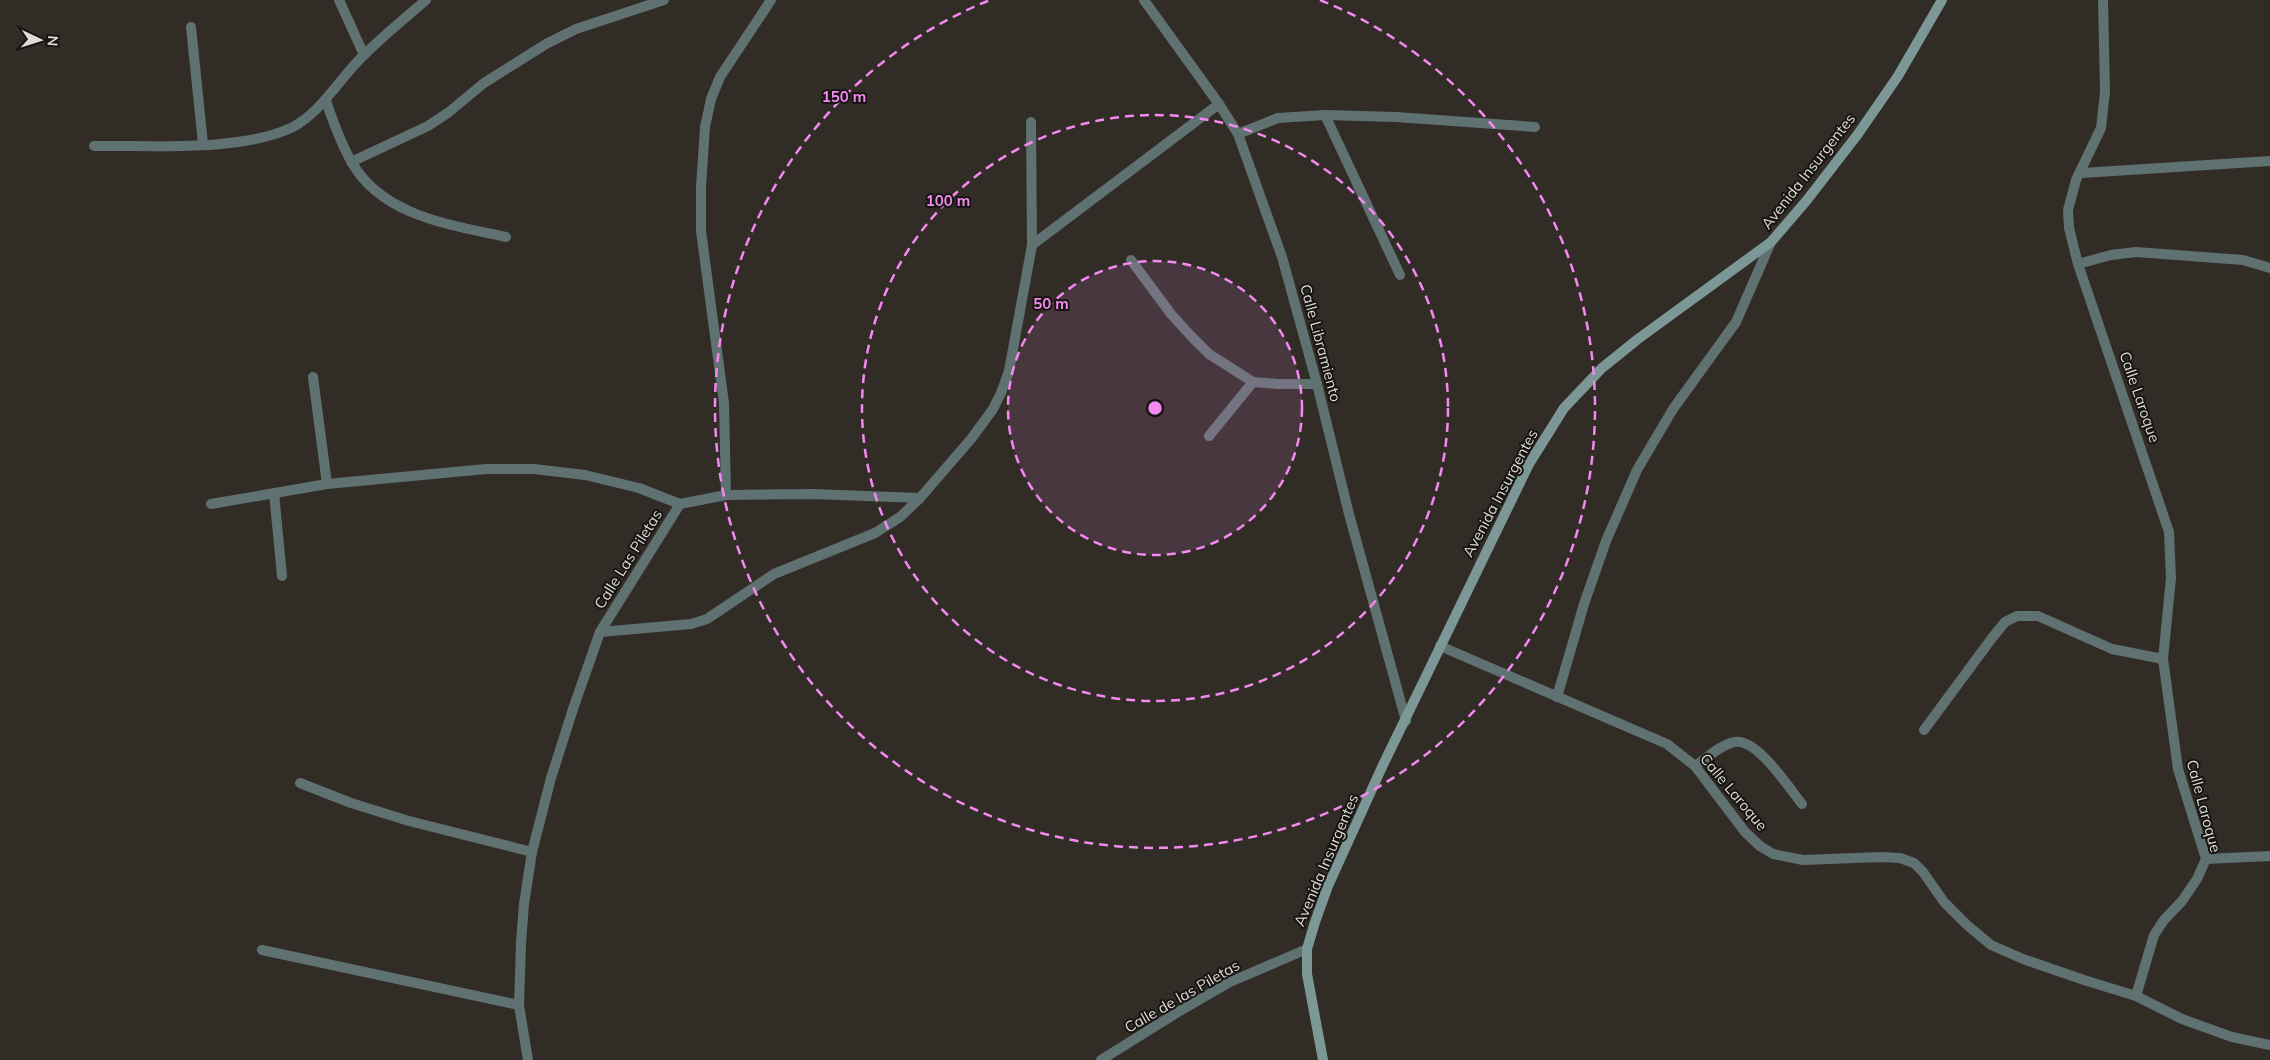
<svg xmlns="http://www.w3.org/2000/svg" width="2270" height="1060" font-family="Mulish,sans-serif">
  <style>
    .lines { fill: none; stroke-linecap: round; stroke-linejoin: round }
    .minor { stroke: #607171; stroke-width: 10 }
    .secondary { stroke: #7b9897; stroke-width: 10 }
    .ring { fill: none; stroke: #f489f0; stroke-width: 2.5; stroke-dasharray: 9 6 }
    .labels { text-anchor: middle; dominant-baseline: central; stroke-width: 4; stroke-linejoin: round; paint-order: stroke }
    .street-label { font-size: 15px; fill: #dfdbd8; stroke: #171512 }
    .centre { fill: #f489f0; stroke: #171512; stroke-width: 2.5 }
    .ring-label { font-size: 15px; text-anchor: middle; font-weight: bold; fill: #f489f0; stroke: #171512; stroke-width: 4; stroke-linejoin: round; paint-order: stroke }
  </style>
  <rect width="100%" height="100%" fill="#322c27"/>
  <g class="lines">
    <!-- minor -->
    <g class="minor">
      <path d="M339 0 364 55"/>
      <path d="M1144 0 1219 104 1238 134 1282 257 1317 384 1349 514 1406 721"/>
      <path d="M2103 0 2105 92 2101 128 2076 180 2068 210 2069 228 2078 264 2169 532 2171 578 2163 659 2178 769 2206 859 2197 879 2182 901 2164 920 2154 935 2136 996"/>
      <path d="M191 27 203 144"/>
      <path d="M326 101C333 121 340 142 351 161 381 216 451 225 506 237"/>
      <path d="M1325 115 1400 275"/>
      <path d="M1031 122 1032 245"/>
      <path d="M1238 134 1278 118 1325 115 1396 117 1535 127"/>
      <path d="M94 146C152 145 238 152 291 128 319 114 337 83 358 61 379 39 403 20 426 0"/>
      <path d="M351 162 428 126 449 112 484 83 546 44 576 29 664 0"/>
      <path d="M2082 173 2270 161"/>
      <path d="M1131 260 1171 314 1191 336 1209 354 1253 382 1278 384H1317"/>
      <path d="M2078 264 2111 255 2136 252 2243 260 2270 268"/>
      <path d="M313 377 327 484"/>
      <path d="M1209 436 1253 382"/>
      <path d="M274 493 282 576"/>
      <path d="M726 495 813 494 920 498"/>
      <path d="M211 504 327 484 486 469H534L585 475 639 488 680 504"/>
      <path d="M600 632 691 624 707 619 774 574 875 533 900 517 920 498 971 439 993 409 1001 393 1009 371 1032 245 1219 104"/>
      <path d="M1440 646 1667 744 1695 766 1745 832 1760 846 1773 854 1803 860 1882 857 1900 858 1914 863 1923 872 1944 902 1967 925 1991 945 2023 959 2084 980 2136 996 2182 1019 2232 1037 2270 1045"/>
      <path d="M1557 697 1584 604 1606 541 1637 470 1673 409 1736 322 1771 242"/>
      <path d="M1924 730 1992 638 2005 622 2017 616H2038L2112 649 2163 659"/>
      <path d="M1695 766C1706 759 1721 744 1735 742 1757 738 1789 788 1802 804"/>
      <path d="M300 783 351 803 409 821 532 852"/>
      <path d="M2206 859 2270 856"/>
      <path d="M262 950 519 1005"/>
      <path d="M528 1060 519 1005 521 943 524 904 532 852 551 778 574 706 600 632 680 504 726 495 724 403 701 231V187L705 127 711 99 720 77 771 0"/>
      <path d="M1101 1060 1178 1012 1230 982 1307 949"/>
    </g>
    <!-- secondary -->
    <path class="secondary" d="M1323 1060 1307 974V949L1315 922 1328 886 1382 767 1529 464 1564 408 1602 368 1638 339 1771 242 1807 200 1858 134 1898 76 1942 0"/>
  </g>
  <!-- distance rings -->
  <circle cx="1155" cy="408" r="147" fill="#f489f0" fill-opacity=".12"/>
  <g class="ring">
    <circle cx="1155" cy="408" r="147"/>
    <circle cx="1155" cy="408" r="293"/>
    <path d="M1320 0A440 440 0 1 1 990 0"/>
  </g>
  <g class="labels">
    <!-- street labels -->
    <g class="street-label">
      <text transform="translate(1808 171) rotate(-52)">Avenida Insurgentes</text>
      <text transform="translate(1321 343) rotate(75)">Calle Libramiento</text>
      <text transform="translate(2140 397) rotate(71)">Calle Laroque</text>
      <text transform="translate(1500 493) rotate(-62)">Avenida Insurgentes</text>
      <text transform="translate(628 559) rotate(-58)">Calle Las Piletas</text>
      <text transform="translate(1734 792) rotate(50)">Calle Laroque</text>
      <text transform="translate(2204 806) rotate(75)">Calle Laroque</text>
      <text transform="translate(1326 860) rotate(-67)">Avenida Insurgentes</text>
      <text transform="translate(1182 996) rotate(-30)">Calle de las Piletas</text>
    </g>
  </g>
  <circle cx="1155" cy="408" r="8" class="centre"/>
  <g class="ring-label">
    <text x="844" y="102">150 m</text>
    <text x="948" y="206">100 m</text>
    <text x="1051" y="309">50 m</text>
  </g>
  <!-- north arrow -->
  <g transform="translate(40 40) rotate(94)" stroke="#171512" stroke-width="4" paint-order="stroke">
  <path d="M0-4L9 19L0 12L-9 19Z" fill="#dfdbd8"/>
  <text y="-8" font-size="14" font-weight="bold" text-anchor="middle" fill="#dfdbd8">N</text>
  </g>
</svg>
